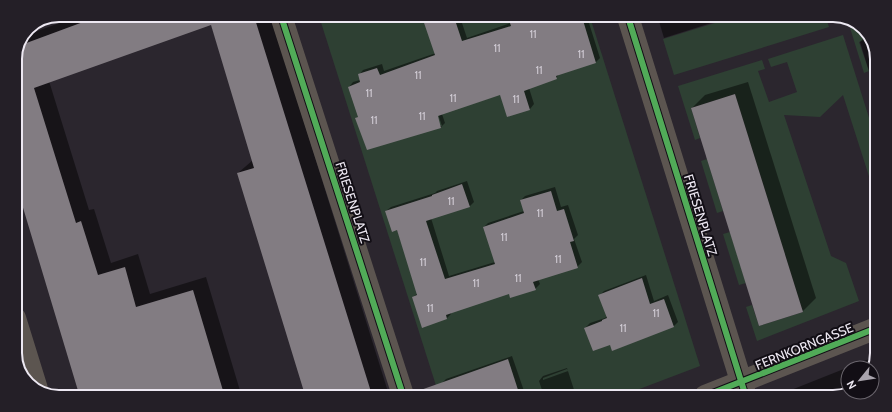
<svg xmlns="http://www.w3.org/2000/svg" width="892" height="412" font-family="Cabin,sans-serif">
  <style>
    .green { fill: #2e4033 }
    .shadow { fill: #0007; fill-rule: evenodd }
    .building { fill: #827c82 }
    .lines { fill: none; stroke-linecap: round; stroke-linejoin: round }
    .minor { stroke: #5c5550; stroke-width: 22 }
    .cycleway-casing { stroke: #120e15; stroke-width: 8 }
    .cycleway { stroke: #51ab58; stroke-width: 6 }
    .labels { text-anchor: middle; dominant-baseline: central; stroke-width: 4; stroke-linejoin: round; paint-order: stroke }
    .number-label { font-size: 11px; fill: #d2cdd6 }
    .street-label { font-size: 13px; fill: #ede8f2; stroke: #120e15 }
    .rim { fill: none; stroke: #ede8f2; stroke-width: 2 }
  </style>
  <rect width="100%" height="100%" fill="#2b262e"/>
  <!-- green -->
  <g class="green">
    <path d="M319 16 590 17 700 366 621 396 439 395Z"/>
    <path d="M731 18H826L829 27 674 75 663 39Z"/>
    <path d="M847 18H850L869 34 871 38 859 42 869 71 864 73Z"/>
    <path d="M843 35 876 140 875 195 843 95 820 117 784 115 831 256 846 263 859 301 757 341 746 307 752 305 759 326 803 312 735 94 691 108 700 138 695 140 678 86 762 60 765 69 758 71 769 102 797 92 787 62 771 67 768 59Z"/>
    <path d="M707 159 723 211 717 213 701 161Z"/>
    <path d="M730 232 746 283 739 285 723 234Z"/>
  </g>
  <!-- shadow -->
  <g class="shadow">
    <path d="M81 15 271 16 389 395H306L238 173 253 160 211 24 49 81 89 210 94 209 111 263 138 254 150 294 206 277 241 394H81L15 56 24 36Z"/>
    <path d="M327 16H335L328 19Z"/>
    <path d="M423 17H460L467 38 511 23 510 17H589L588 20 600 58 596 62 560 73 556 78 529 88 534 104 530 109 508 116 500 93 442 114 445 123 441 127 356 118 359 116 349 87 353 82 360 80 359 75 363 70 382 64 384 71 436 53ZM437 111 442 126H439Z"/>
    <path d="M658 18H727L664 38Z"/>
    <path d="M869 33 877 56 876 94 860 42Z"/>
    <path d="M748 82 816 298 803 311 692 108 705 95Z"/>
    <path d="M467 181 474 202 470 206 431 218 449 276 495 262 484 227 488 223 524 211 521 200 525 196 555 187 561 207 568 205 578 235 574 239 582 262 577 267 538 279 540 284 535 289 510 293 451 312V314L447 318 413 297 418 293 397 229 386 211 391 207 435 193 437 191Z"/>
    <path d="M646 275 654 301 668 295 678 322 674 326 613 350 611 343 585 328 590 323 605 318 607 316 599 296 604 291Z"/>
    <path d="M512 356 524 391 519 396 445 395 441 384 446 379Z"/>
    <path d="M874 357V370L872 372V368H848V392H850L833 397H784L791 390Z"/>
    <path d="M567 368 576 396H544L539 381 543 376ZM567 369 568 371 543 380V378Z"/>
  </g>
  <!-- building -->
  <g class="building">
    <path d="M102 15 254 16 372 395H305L237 173 254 168 211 25 34 88 76 223 81 221 98 275 125 267 136 307 193 290 224 394H79L15 181V56L21 43V45Z"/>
    <path d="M422 17H454L462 41 511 26 508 17H582L596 63 556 76 557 79 524 91 530 110 507 117 500 95 438 116 441 128 367 150 355 118 358 117 348 87 360 82 358 74 377 68 380 75 435 55Z"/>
    <path d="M735 94 803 312 759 326 691 108Z"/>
    <path d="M462 184 470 207 426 221 445 279 495 264 483 227 524 213 520 200 551 191 557 211 564 209 574 241 570 242 578 268 533 282 536 290 510 298 509 294 446 315 447 319 422 328 412 297 417 295 397 230 392 232 385 211 432 196V195Z"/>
    <path d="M642 278 650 304 664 299 674 327 612 351 610 345 593 351 584 328 602 321V320L607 318 598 295Z"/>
    <path d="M508 359 520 396 415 395V392Z"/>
  </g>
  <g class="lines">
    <!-- minor -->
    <g class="minor">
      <path d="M281 16 403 395"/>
      <path d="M628 17 746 397"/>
      <path d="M15 318 37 389"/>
      <path d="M705 396 874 329"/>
    </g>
    <!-- cycleway casing -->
    <g class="cycleway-casing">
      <g id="cycleway">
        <path d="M281 16 403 395"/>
        <path d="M628 17 746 397"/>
        <path d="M705 396 874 329"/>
      </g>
    </g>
    <!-- cycleway -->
    <use href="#cycleway" class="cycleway"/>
  </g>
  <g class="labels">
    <!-- number labels -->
    <g class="number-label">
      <text x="533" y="34">11</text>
      <text x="497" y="48">11</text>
      <text x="581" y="54">11</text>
      <text x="539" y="70">11</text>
      <text x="418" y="75">11</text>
      <text x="369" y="93">11</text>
      <text x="453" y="98">11</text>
      <text x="516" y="99">11</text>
      <text x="422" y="116">11</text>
      <text x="374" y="120">11</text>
      <text x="451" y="201">11</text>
      <text x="540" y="213">11</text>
      <text x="504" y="237">11</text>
      <text x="558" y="259">11</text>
      <text x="423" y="262">11</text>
      <text x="518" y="278">11</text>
      <text x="476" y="283">11</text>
      <text x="430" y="308">11</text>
      <text x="656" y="313">11</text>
      <text x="623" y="328">11</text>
    </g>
    <!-- street labels -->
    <g class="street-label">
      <text transform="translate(353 202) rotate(72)">FRIESENPLATZ</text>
      <text transform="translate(701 215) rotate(73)">FRIESENPLATZ</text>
      <text transform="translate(804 346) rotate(-22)">FERNKORNGASSE</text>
    </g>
  </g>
  <!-- crop -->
  <path d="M0 0H892V412H0ZM59 22H833A37 37 0 0 1 870 59V353A37 37 0 0 1 833 390H59A37 37 0 0 1 22 353V59A37 37 0 0 1 59 22Z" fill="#241f27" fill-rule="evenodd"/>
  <path class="rim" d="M59 22H833A37 37 0 0 1 870 59V353A37 37 0 0 1 833 390H59A37 37 0 0 1 22 353V59A37 37 0 0 1 59 22Z"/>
  <!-- north arrow -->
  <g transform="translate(860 380) rotate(240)"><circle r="19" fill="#120e15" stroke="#6a656d"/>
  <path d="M0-3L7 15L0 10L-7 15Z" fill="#a9a4ad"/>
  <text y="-6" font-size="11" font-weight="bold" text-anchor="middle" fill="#ede8f2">N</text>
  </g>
</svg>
